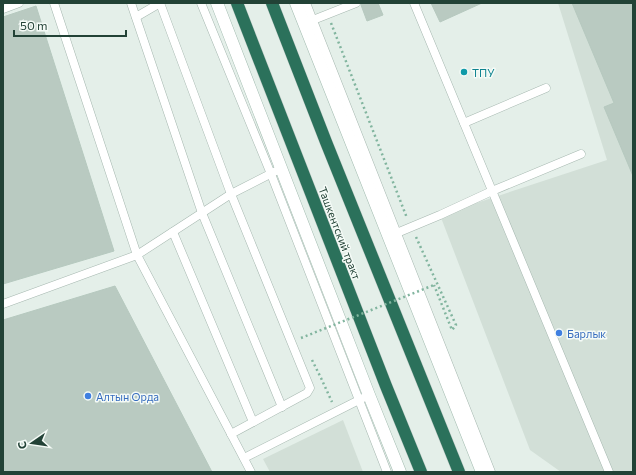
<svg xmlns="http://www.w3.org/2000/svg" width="636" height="475" font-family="Commissioner,sans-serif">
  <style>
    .built { fill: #d2dfd7 }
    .building { fill: #b9cac1; stroke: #b6c9bf }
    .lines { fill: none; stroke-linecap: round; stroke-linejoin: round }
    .lane-casing { stroke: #a6b8b0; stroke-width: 9 }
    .secondary-casing { stroke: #a1bbaf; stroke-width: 13 }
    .highway-casing { stroke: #c1cac7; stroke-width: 13 }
    .path { stroke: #82b59f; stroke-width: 2.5; stroke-dasharray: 2 3; stroke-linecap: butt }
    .lane { stroke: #fff; stroke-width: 8 }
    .secondary { stroke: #fff; stroke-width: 12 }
    .highway { stroke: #2b715b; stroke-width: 12 }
    .path-bridge { stroke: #82b59f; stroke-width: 2.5; stroke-dasharray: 2 3; stroke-linecap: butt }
    .culture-dot { fill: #0f9aa8; stroke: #f5fbf7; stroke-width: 1.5 }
    .shop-dot { fill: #3f7fe0; stroke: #f5fbf7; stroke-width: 1.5 }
    .labels { text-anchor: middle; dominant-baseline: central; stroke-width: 3; stroke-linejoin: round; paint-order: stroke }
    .culture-label { font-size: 11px; fill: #0d838f; stroke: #f5fbf7; text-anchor: start }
    .street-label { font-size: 11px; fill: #224236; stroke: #f5fbf7 }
    .shop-label { font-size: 11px; fill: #366cbe; stroke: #f5fbf7; text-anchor: start }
  </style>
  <rect width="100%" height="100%" fill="#e4efe9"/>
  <!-- built -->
  <g class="built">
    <path d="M558 3H633V472H561L530 450 440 215 607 160Z"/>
    <path d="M343 420 363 472H270L263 459Z"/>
  </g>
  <!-- building -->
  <g class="building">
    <path d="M361 3H378L383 15 367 21 361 5Z"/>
    <path d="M431 3H482L440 22Z"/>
    <path d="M572 3H633V176L604 107 614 103Z"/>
    <path d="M36 6 114 251 3 284V17Z"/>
    <path d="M115 286 212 472H3V320Z"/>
  </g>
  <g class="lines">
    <!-- lane casing -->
    <g class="lane-casing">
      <g id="lane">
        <path d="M54 3 137 255 231 194 276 171"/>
        <path d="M131 3 202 213 282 407"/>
        <path d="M160 3 231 194 310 388 307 393 231 434"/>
        <path d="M201 3 271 174 387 472"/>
        <path d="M306 3 491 472"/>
        <path d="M414 3 609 472"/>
        <path d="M3 9 19 3"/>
        <path d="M136 17 160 3"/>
        <path d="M308 22 356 3"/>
        <path d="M464 123 546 88"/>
        <path d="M173 232 253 422"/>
        <path d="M392 235 440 215 492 191 581 154"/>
        <path d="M3 304 137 255 251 472"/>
        <path d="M244 458 363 398"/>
      </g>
    </g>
    <!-- secondary casing -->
    <g class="secondary-casing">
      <g id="secondary">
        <path d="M217 3 369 395 400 472"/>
        <path d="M296 3 482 472"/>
      </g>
    </g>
    <!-- highway casing -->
    <g class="highway-casing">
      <g id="highway">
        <path d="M237 3 386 386 421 472"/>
        <path d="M272 3 326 142 459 472"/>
      </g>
    </g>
    <!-- path -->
    <g class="path">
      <path d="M331 23 407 218"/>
      <path d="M416 237 456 325 452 330 434 285"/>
      <path d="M312 360 321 378 332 402"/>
    </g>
    <!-- lane -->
    <use href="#lane" class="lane"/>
    <!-- secondary -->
    <use href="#secondary" class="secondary"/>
    <!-- highway -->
    <use href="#highway" class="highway"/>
    <!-- path-bridge -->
    <path class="path-bridge" d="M301 338 434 285"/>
  </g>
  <!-- markers -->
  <circle class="culture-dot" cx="464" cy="72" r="4"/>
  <g class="shop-dot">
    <circle cx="559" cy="333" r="4"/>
    <circle cx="88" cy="396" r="4"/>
  </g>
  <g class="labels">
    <!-- culture labels -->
    <g class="culture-label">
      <text x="472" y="72">ТПУ</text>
    </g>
    <!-- street labels -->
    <g class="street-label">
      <text transform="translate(340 233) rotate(69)">Ташкентский тракт</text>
    </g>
    <!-- shop labels -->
    <g class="shop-label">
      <text x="567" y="333">Барлык</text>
      <text x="96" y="396">Алтын Орда</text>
    </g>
  </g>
  <!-- border -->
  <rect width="636" height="475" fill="none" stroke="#224236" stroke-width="8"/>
  <!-- north arrow -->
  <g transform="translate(32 443) rotate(257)" stroke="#f5fbf7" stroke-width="3" paint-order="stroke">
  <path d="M0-3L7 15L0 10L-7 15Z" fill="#224236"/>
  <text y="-6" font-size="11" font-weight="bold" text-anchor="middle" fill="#224236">С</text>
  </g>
  <!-- scale -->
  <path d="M14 30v6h112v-6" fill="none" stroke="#224236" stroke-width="2"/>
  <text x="20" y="30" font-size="12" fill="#224236" stroke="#f5fbf7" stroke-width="3" paint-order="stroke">50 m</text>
</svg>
